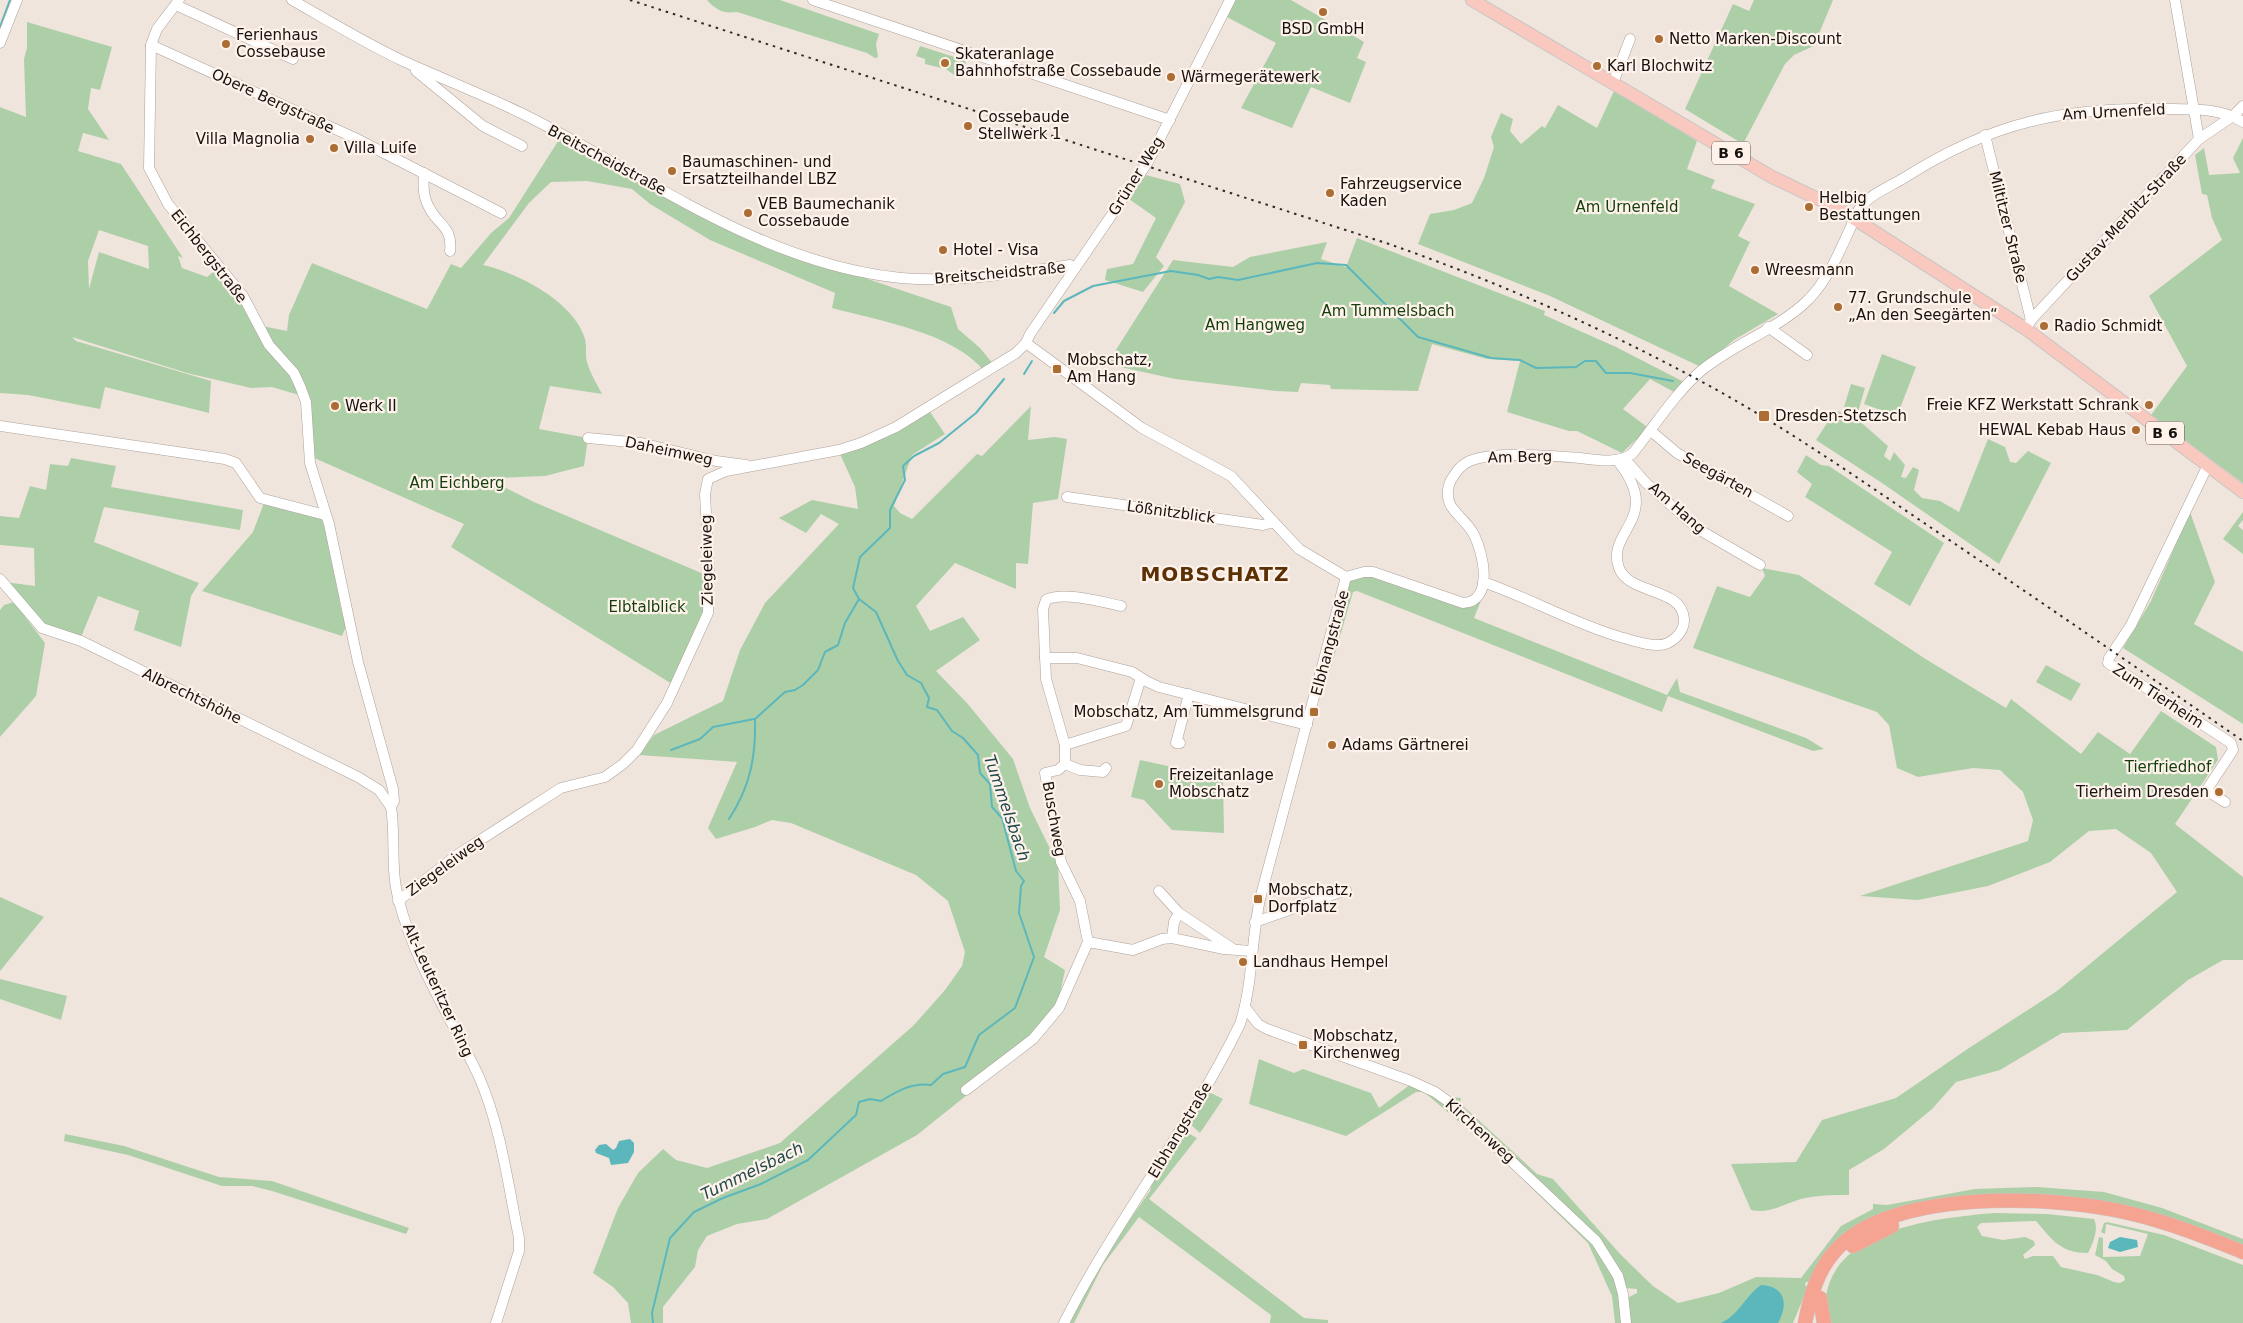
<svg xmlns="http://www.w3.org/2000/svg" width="2243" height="1323" font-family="'DejaVu Sans',sans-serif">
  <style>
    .green { fill: #adcfa8; fill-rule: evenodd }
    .water { fill: #5cb7bc }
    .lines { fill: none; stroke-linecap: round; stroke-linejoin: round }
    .stream { stroke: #5cb7bc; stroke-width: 2 }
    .minor-casing { stroke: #aca19a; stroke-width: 11 }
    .major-casing { stroke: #c7c6c5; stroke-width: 14 }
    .highway-casing { stroke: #c7c6c5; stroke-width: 15 }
    .minor { stroke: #fff; stroke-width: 10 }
    .major { stroke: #f9c8be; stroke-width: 12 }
    .highway { stroke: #f5a492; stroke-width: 14 }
    .rail { stroke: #302b28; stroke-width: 2; stroke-dasharray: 2.5 5; stroke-linecap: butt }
    .poi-dot { fill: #ac6d34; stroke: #fef2ea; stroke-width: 2 }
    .labels { text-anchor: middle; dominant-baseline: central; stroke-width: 4.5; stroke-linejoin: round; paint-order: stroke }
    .shield { fill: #fef2ea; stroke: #5c5551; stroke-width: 1 }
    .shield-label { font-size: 14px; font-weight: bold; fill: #16120f }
    .poi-label { font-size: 15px; fill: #16120f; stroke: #fef2ea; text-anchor: start }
    .street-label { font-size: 15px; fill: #16120f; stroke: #fef2ea }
    .park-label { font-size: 15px; fill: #113e0a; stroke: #fef2ea }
    .water-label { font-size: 16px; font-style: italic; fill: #204a4d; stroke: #fef2ea }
    .district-label { font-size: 20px; font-weight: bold; letter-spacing: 1px; fill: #5a3004; stroke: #fef2ea }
  </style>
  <rect width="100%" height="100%" fill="#f0e5dd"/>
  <!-- green -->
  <g class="green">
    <path d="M707 0H780L879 34 876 44 878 57 875 58 867 53 737 12C723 14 716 10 707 0Z"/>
    <path d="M1236 0H1291L1364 42 1357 58 1366 62 1350 103 1311 87 1292 128 1241 108 1276 43 1227 17Z"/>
    <path d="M1754 0H1833L1818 36 1820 43 1794 55 1785 64 1743 144 1685 109 1733 4 1749 11Z"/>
    <path d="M27 22 112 47 100 90 91 88 88 109 109 140 83 133 78 151 121 164 183 258 178 256 182 268 207 277 218 268 240 296 295 382 299 395 272 387 251 388 187 373 72 337 76 341 211 381 209 413 105 387 100 409 28 395 0 393V107L26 117 24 59 27 48ZM99 230 148 246 149 269 99 252 89 289 88 261Z"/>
    <path d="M920 46 964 60 966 62 962 75 957 77 946 69 925 64V59L916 56Z"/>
    <path d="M1614 91 1697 141 1687 169 1715 180 1711 188 1755 204 1738 236 1750 242 1729 286 1778 314 1734 340 1701 367 1550 296 1418 244 1430 214 1454 210 1472 203 1484 178 1494 147 1491 137 1501 113 1513 119 1510 131 1521 144 1542 126 1545 128 1558 105 1597 128Z"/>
    <path d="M562 135 650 183 823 264 951 307 958 329 980 348 995 366 985 372C953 332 879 321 832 308L835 293 710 240 650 204 632 189 587 181 551 182 529 203 483 265C518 273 574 301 585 339 587 347 585 355 587 362 590 373 597 384 602 394L550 386 539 429 588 438 584 466 545 476 498 478 496 483 534 502 706 575 705 613 672 684 451 547 464 524 312 457 309 406 262 326 287 331 289 315 312 263 427 309 451 264 461 268 491 233 509 218Z"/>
    <path d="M2243 138V483L2151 415 2187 366 2149 296 2222 240 2212 218 2207 195 2202 194 2195 155 2204 148 2209 175 2240 173 2233 158Z"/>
    <path d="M1146 175 1180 184 1185 202 1156 257 1164 266 1143 292 1105 280 1107 269 1133 264 1156 218 1129 199Z"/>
    <path d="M1357 238 1545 311 1544 315 1616 347 1684 382 1674 392 1650 379 1623 409 1646 426 1644 432 1622 453 1577 431H1569L1507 412 1520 361 1487 359 1432 344 1418 391 1331 389 1330 385 1301 383 1298 392 1276 391 1175 379 1107 364 1173 260 1233 267 1250 257 1327 242 1321 259 1346 267Z"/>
    <path d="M1882 354 1916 367 1897 416 1864 404Z"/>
    <path d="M1851 384 1865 388 1858 412 1844 407Z"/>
    <path d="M1031 406 1028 440 1055 437 1067 439 1058 499 1033 503 1028 564 1016 563V589L955 563 916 606 930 631 963 617 980 640 936 671 967 703 1013 759 1030 808 1058 865 1060 910 1044 957 1065 970 1058 1003 1002 1067 917 1135 767 1219 737 1224 707 1236 698 1250 695 1267 663 1307V1323H631L628 1303 613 1287 593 1273 618 1208 638 1173 663 1149 676 1160 707 1168 780 1143 914 1025 945 990 962 966 965 952 948 901 916 875 791 823 772 820 755 827 716 839 708 828 737 762 639 755 654 735 723 701 740 650 765 603 839 524 821 514 806 533 779 518 812 500 858 509 855 487 840 454 864 447 928 409 945 434 912 455 894 506 900 513 912 519 977 454 982 456Z"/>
    <path d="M1837 411 1856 418 1888 446 1884 456 1890 461 1894 452 1905 465 1901 477 1906 478 1913 467 1919 470 1914 490 1922 498 1940 501 1959 512 1988 439 2005 447 2010 462 2016 463 2028 451 2051 463 1999 564 1882 483 1816 440 1829 420Z"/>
    <path d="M1806 455 1821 465 1829 466 1944 543 1910 606 1874 584 1892 552 1805 497 1812 484 1797 472Z"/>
    <path d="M71 458 116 466 111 487 243 510 240 530 104 507 94 542 199 583 191 596 181 647 134 630 139 611 98 596 81 637 43 627 5 582 35 586 34 548 0 545V516L19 518 30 486 46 490 50 464 68 466Z"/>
    <path d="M264 503 322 519 331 540 336 568 340 605 346 627 342 636 202 591 253 532Z"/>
    <path d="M2190 512 2215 582 2194 624 2243 652V724L2123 648 2151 601Z"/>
    <path d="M2243 512V520L2238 526 2243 530V554L2223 539Z"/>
    <path d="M1762 568 1799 575 1924 658 2006 708 2011 699 2081 754 2098 732 2130 754 2161 711 2216 747 2218 760 2175 824 2243 877V960H2223L2188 980 2127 1030 2062 1033 2000 1070 1956 1082 1932 1109 1884 1149 1849 1170V1195C1833 1195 1817 1195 1801 1199 1784 1204 1769 1214 1751 1210L1731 1164 1796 1162 1822 1120 1896 1098 1969 1048 2057 991 2177 892 2151 853 2116 829 2089 831 2050 862 1988 886 1918 900 1860 896 2028 841 2033 820 2023 792 2000 770 1973 768 1918 777 1897 768 1889 725 1877 712 1693 648 1717 586 1750 597 1765 576Z"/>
    <path d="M1369 575 1455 604 1482 598 1474 618 1667 695 1677 678 1680 692 1806 738 1824 749 1813 751 1668 696 1662 712 1357 591 1353 592 1329 674 1325 673 1349 582 1354 579Z"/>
    <path d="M14 602 45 643 36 696 0 737V610L4 605Z"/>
    <path d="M2046 665 2081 684 2071 701 2036 682Z"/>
    <path d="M1140 760 1223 778 1224 833 1172 830 1144 800 1131 797Z"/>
    <path d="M0 897 44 917 0 971Z"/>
    <path d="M0 979 67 996 61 1020 0 999Z"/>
    <path d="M1259 1059 1294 1073 1303 1069 1371 1093 1379 1108 1411 1084 1437 1097 1593 1242C1613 1271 1619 1288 1623 1323H1615L1612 1296 1588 1243 1497 1154 1424 1092H1416L1346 1136 1249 1104Z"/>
    <path d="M1207 1091 1223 1099 1200 1133 1189 1123Z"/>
    <path d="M1453 1097 1461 1098 1460 1103 1537 1174 1553 1179 1622 1256 1653 1286 1678 1303 1719 1293 1756 1277 1801 1278 1841 1226 1873 1209V1204L1887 1205 1975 1189 2037 1187 2104 1192 2162 1208 2243 1239V1249L2197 1231 2033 1197 1856 1226 1831 1247 1809 1282H1806L1805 1285 1808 1287 1793 1323H1628L1627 1298 1637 1293V1289L1625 1288 1612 1257 1599 1240Z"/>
    <path d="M1182 1133H1188L1197 1138 1149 1199 1304 1318 1328 1320V1323H1270L1271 1315 1139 1217 1103 1265 1074 1323H1067L1079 1305 1099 1263 1150 1191 1152 1183Z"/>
    <path d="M65 1134 124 1146 219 1177 272 1181 409 1228 406 1234 272 1191 252 1186H222L128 1155 64 1141Z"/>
    <path d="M1994 1213 2047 1214 2094 1219C2099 1229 2093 1244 2088 1253 2061 1253 2052 1240 2036 1221L1981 1223 1977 1227 1982 1236 2003 1240 2025 1237 2034 1241 2035 1245 2023 1255 2025 1259 2033 1256H2053L2061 1267 2097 1275 2114 1282 2120 1283 2125 1280 2124 1276 2112 1269 2106 1261 2095 1255 2099 1237 2103 1238V1257L2140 1256 2148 1234 2106 1224 2105 1234 2101 1232 2104 1223 2107 1222 2164 1235 2243 1265V1323H1827C1826 1314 1824 1304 1826 1296 1837 1227 1940 1218 1994 1213Z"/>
  </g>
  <!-- water -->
  <g class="water">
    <path d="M630 1139 634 1143V1152L628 1163 611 1165 609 1158 596 1153 595 1150 599 1145 606 1144 613 1150 616 1148 619 1141Z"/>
    <path d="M2120 1237 2137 1240 2138 1247 2120 1252 2108 1248 2110 1242Z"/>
    <path d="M1761 1285C1785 1286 1789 1304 1778 1323H1721C1739 1315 1746 1295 1761 1285Z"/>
  </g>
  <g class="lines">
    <!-- stream -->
    <g class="stream">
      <path d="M0 27 10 0"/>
      <path d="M1054 313 1064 301 1093 286 1171 271 1198 275 1209 279 1218 277 1238 280 1317 263 1346 265 1418 337 1491 358 1520 360 1536 368 1576 367 1585 361H1596L1606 373H1630L1673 381"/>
      <path d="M1024 374 1032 361"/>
      <path d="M671 750 700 739 713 727 754 719"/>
      <path d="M729 819C750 787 756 757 755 719L785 692 795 690 803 685 818 670 825 652 838 645 845 623 859 599"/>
      <path d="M653 1323 652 1313 670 1238 694 1212 723 1198 761 1184 808 1160 856 1115 859 1102 870 1099 881 1101C897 1091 913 1082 931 1085L943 1074 965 1067 979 1035 1015 1008 1034 957 1019 913 1021 886 1024 881 1016 871 1002 818 992 807 990 784 980 773 978 755 963 738 952 731 937 710 927 707 929 698 921 683 907 675 898 661 876 612 859 599 853 588 860 557 890 528V510L905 480 903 466 914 456 939 443 976 413 1004 379"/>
    </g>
    <!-- minor casing -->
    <g class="minor-casing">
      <g id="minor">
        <path d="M179 0 157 29 151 45 149 168 168 204 243 296 269 345 294 373 300 386 306 402 310 463 329 524 358 662 393 789 394 801 391 807C396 838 390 870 399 901 415 964 452 1019 479 1077 501 1127 508 1185 519 1238V1251L496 1323"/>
        <path d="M292 0C329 21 365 43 403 61 443 79 484 95 523 114 646 175 761 264 901 278 958 283 1014 273 1070 265L1075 268"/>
        <path d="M813 0 1170 120"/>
        <path d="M2175 0 2199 139"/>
        <path d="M176 5 293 59"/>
        <path d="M0 43 17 0"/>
        <path d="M151 45 355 138 501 213"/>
        <path d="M416 71 483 126 522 146"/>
        <path d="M1613 83 1630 39"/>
        <path d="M1985 135 2031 320"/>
        <path d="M424 173C423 186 423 198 430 209 438 225 453 227 450 251"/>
        <path d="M1768 327 1807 355"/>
        <path d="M2026 329 2031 320 2199 139 2233 116 2243 106"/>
        <path d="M1026 343 1142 428 1231 476 1299 549 1346 577"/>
        <path d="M0 426 225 459 236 463 260 498 325 515"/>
        <path d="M1651 431 1677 453 1788 516"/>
        <path d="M588 438 641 443 716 461 746 465"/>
        <path d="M1625 459 1646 483 1698 529 1760 565"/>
        <path d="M2208 465 2131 625 2109 658 2108 663 2231 743 2233 750 2208 788 2209 792 2225 802"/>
        <path d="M1067 497 1263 525 1274 522"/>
        <path d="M1346 577 1364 572H1373L1463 603C1495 602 1483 551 1473 533 1467 522 1457 516 1451 506 1446 497 1447 485 1453 477 1456 472 1461 466 1466 463 1487 450 1555 456 1580 458 1597 460 1617 464 1632 454 1654 427 1675 393 1702 370 1735 343 1779 329 1809 299 1828 279 1838 255 1849 231 1854 221 1855 213 1863 204 1873 193 1891 186 1904 178 1992 122 2063 107 2166 109 2191 109 2222 108 2243 122"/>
        <path d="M0 579 42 628 81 641 358 777 379 790 391 807"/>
        <path d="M1483 582C1530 598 1572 623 1620 637 1632 640 1645 645 1657 645 1670 646 1685 633 1684 619 1682 587 1629 595 1619 568 1605 530 1665 519 1617 460"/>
        <path d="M1045 658H1077L1132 672 1146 681 1159 687 1307 725"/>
        <path d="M1180 743H1176L1189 694"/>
        <path d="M1065 745 1126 726 1141 678"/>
        <path d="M1106 768 1103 772 1080 770 1065 764V745L1046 679 1043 609 1046 600C1063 591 1102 602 1121 606"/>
        <path d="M1159 891 1179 913 1233 949"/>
        <path d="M398 901 457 855 561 788 605 777 623 764 637 750 667 703 708 613 709 570 705 494 708 479 726 471 839 450 861 443 896 427 1016 353 1026 343 1030 334 1148 162 1230 0"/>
        <path d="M1255 922 1346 890"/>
        <path d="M1172 938 1174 922 1179 913"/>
        <path d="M1088 942 1133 950 1162 939 1172 938 1224 949 1251 951"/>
        <path d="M1245 1007 1258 1024 1267 1029 1411 1081 1435 1092 1449 1102 1596 1241 1618 1276 1623 1294 1626 1323"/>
        <path d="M966 1090 1033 1039 1059 1008 1088 942 1080 901 1061 862 1045 773 1058 770 1065 764"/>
        <path d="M1064 1323C1116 1220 1189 1129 1240 1024 1253 984 1251 941 1260 899L1346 577"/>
      </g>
    </g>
    <!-- major casing -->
    <g class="major-casing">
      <path id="major" d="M1472 0 1772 177 1839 209 2026 329 2243 492"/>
    </g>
    <!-- highway casing -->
    <g class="highway-casing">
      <g id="highway">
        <path d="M1853 1246 1892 1226"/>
        <path d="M1820 1298 1824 1323"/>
        <path d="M1805 1323C1810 1297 1817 1271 1835 1251 1891 1188 2053 1195 2129 1213 2168 1222 2206 1237 2243 1252"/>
      </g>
    </g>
    <!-- minor -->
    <use href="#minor" class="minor"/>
    <!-- major -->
    <use href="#major" class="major"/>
    <!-- highway -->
    <use href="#highway" class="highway"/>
    <!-- rail -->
    <path class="rail" d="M630 0 1386 243C1496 281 1603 328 1706 384 1785 427 1859 479 1933 529 2037 599 2140 670 2243 741"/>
  </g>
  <!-- markers -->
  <g class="poi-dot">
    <circle cx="1323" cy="12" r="5"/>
    <circle cx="1659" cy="39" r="5"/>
    <circle cx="226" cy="44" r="5"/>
    <circle cx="945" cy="63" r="5"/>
    <circle cx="1597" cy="66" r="5"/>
    <circle cx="1171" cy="77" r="5"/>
    <circle cx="968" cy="126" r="5"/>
    <circle cx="310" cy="139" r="5"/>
    <circle cx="334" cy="148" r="5"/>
    <circle cx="672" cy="171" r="5"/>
    <circle cx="1330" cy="193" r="5"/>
    <circle cx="1809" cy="207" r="5"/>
    <circle cx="748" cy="213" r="5"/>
    <circle cx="943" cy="250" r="5"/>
    <circle cx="1755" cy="270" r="5"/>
    <circle cx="1838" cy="307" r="5"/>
    <circle cx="2044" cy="326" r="5"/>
    <rect x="1052" y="364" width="10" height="10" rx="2.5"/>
    <circle cx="2149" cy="405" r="5"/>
    <circle cx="335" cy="406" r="5"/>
    <rect x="1758" y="410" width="12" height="12" rx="2.5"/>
    <circle cx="2136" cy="430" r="5"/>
    <rect x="1309" y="707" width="10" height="10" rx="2.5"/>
    <circle cx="1332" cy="745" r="5"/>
    <circle cx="1159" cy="784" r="5"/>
    <circle cx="2219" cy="792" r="5"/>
    <rect x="1253" y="894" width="10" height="10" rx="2.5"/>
    <circle cx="1243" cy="962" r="5"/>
    <rect x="1298" y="1040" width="10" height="10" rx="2.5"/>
  </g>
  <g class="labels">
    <!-- shield labels -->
    <g class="shield">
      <rect x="1712" y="141.5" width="38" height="23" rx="4"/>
      <rect x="2146" y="421.5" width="38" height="23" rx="4"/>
    </g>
    <g class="shield-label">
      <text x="1731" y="153">B 6</text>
      <text x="2165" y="433">B 6</text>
    </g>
    <!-- poi labels -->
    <g class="poi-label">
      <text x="1323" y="29" text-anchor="middle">BSD GmbH</text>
      <text x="236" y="35">Ferienhaus<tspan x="236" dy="17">Cossebause</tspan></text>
      <text x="1669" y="39">Netto Marken-Discount</text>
      <text x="955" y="54">Skateranlage<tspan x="955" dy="17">Bahnhofstraße Cossebaude</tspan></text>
      <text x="1607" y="66">Karl Blochwitz</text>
      <text x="1181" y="77">Wärmegerätewerk</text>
      <text x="978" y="117">Cossebaude<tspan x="978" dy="17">Stellwerk 1</tspan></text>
      <text x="300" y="139" text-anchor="end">Villa Magnolia</text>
      <text x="344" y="148">Villa Luiſe</text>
      <text x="682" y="162">Baumaschinen- und<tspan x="682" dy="17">Ersatzteilhandel LBZ</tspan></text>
      <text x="1340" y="184">Fahrzeugservice<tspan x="1340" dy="17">Kaden</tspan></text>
      <text x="1819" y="198">Helbig<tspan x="1819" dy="17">Bestattungen</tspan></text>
      <text x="758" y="204">VEB Baumechanik<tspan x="758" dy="17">Cossebaude</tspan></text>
      <text x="953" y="250">Hotel - Visa</text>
      <text x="1765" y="270">Wreesmann</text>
      <text x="1848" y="298">77. Grundschule<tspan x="1848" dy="17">„An den Seegärten“</tspan></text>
      <text x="2054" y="326">Radio Schmidt</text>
      <text x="1067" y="360">Mobschatz,<tspan x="1067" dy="17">Am Hang</tspan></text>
      <text x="2139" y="405" text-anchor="end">Freie KFZ Werkstatt Schrank</text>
      <text x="345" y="406">Werk II</text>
      <text x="1775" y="416">Dresden-Stetzsch</text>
      <text x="2126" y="430" text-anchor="end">HEWAL Kebab Haus</text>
      <text x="1304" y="712" text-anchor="end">Mobschatz, Am Tummelsgrund</text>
      <text x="1342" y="745">Adams Gärtnerei</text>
      <text x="1169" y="775">Freizeitanlage<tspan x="1169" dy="17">Mobschatz</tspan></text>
      <text x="2209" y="792" text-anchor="end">Tierheim Dresden</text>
      <text x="1268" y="890">Mobschatz,<tspan x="1268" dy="17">Dorfplatz</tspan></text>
      <text x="1253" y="962">Landhaus Hempel</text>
      <text x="1313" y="1036">Mobschatz,<tspan x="1313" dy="17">Kirchenweg</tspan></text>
    </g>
    <!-- street labels -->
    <g class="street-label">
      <text transform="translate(273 101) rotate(25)">Obere Bergstraße</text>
      <text transform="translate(2114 112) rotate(-3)">Am Urnenfeld</text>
      <text transform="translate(607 160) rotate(28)">Breitscheidstraße</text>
      <text transform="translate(1136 176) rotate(-58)">Grüner Weg</text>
      <text transform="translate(2126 218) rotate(-47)">Gustav-Merbitz-Straße</text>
      <text transform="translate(2008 227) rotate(76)">Miltitzer Straße</text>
      <text transform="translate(209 256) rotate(52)">Eichbergstraße</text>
      <text transform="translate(1000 273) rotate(-5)">Breitscheidstraße</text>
      <text transform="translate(669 451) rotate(12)">Daheimweg</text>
      <text transform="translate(1520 457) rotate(-1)">Am Berg</text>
      <text transform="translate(1718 475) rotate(29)">Seegärten</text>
      <text transform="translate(1677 508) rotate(41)">Am Hang</text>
      <text transform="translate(1171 512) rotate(8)">Lößnitzblick</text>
      <text transform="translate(707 560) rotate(-91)">Ziegeleiweg</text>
      <text transform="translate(1330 643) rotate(-75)">Elbhangstraße</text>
      <text transform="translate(192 696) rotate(26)">Albrechtshöhe</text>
      <text transform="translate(2158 696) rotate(33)">Zum Tierheim</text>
      <text transform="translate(1054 819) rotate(80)">Buschweg</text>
      <text transform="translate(445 866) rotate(-36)">Ziegeleiweg</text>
      <text transform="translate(438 990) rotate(65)">Alt-Leuteritzer Ring</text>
      <text transform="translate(1180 1130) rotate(-59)">Elbhangstraße</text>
      <text transform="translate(1480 1131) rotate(42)">Kirchenweg</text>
    </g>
    <!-- park labels -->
    <g class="park-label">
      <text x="1627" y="207">Am Urnenfeld</text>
      <text x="1388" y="311">Am Tummelsbach</text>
      <text x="1255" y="325">Am Hangweg</text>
      <text x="457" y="483">Am Eichberg</text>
      <text x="647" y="607">Elbtalblick</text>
      <text x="2168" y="767">Tierfriedhof</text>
    </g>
    <!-- water labels -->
    <g class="water-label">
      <text transform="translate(1007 808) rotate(71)">Tummelsbach</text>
      <text transform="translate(752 1171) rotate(-26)">Tummelsbach</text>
    </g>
    <!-- district labels -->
    <g class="district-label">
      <text x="1215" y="574">MOBSCHATZ</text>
    </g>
  </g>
</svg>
